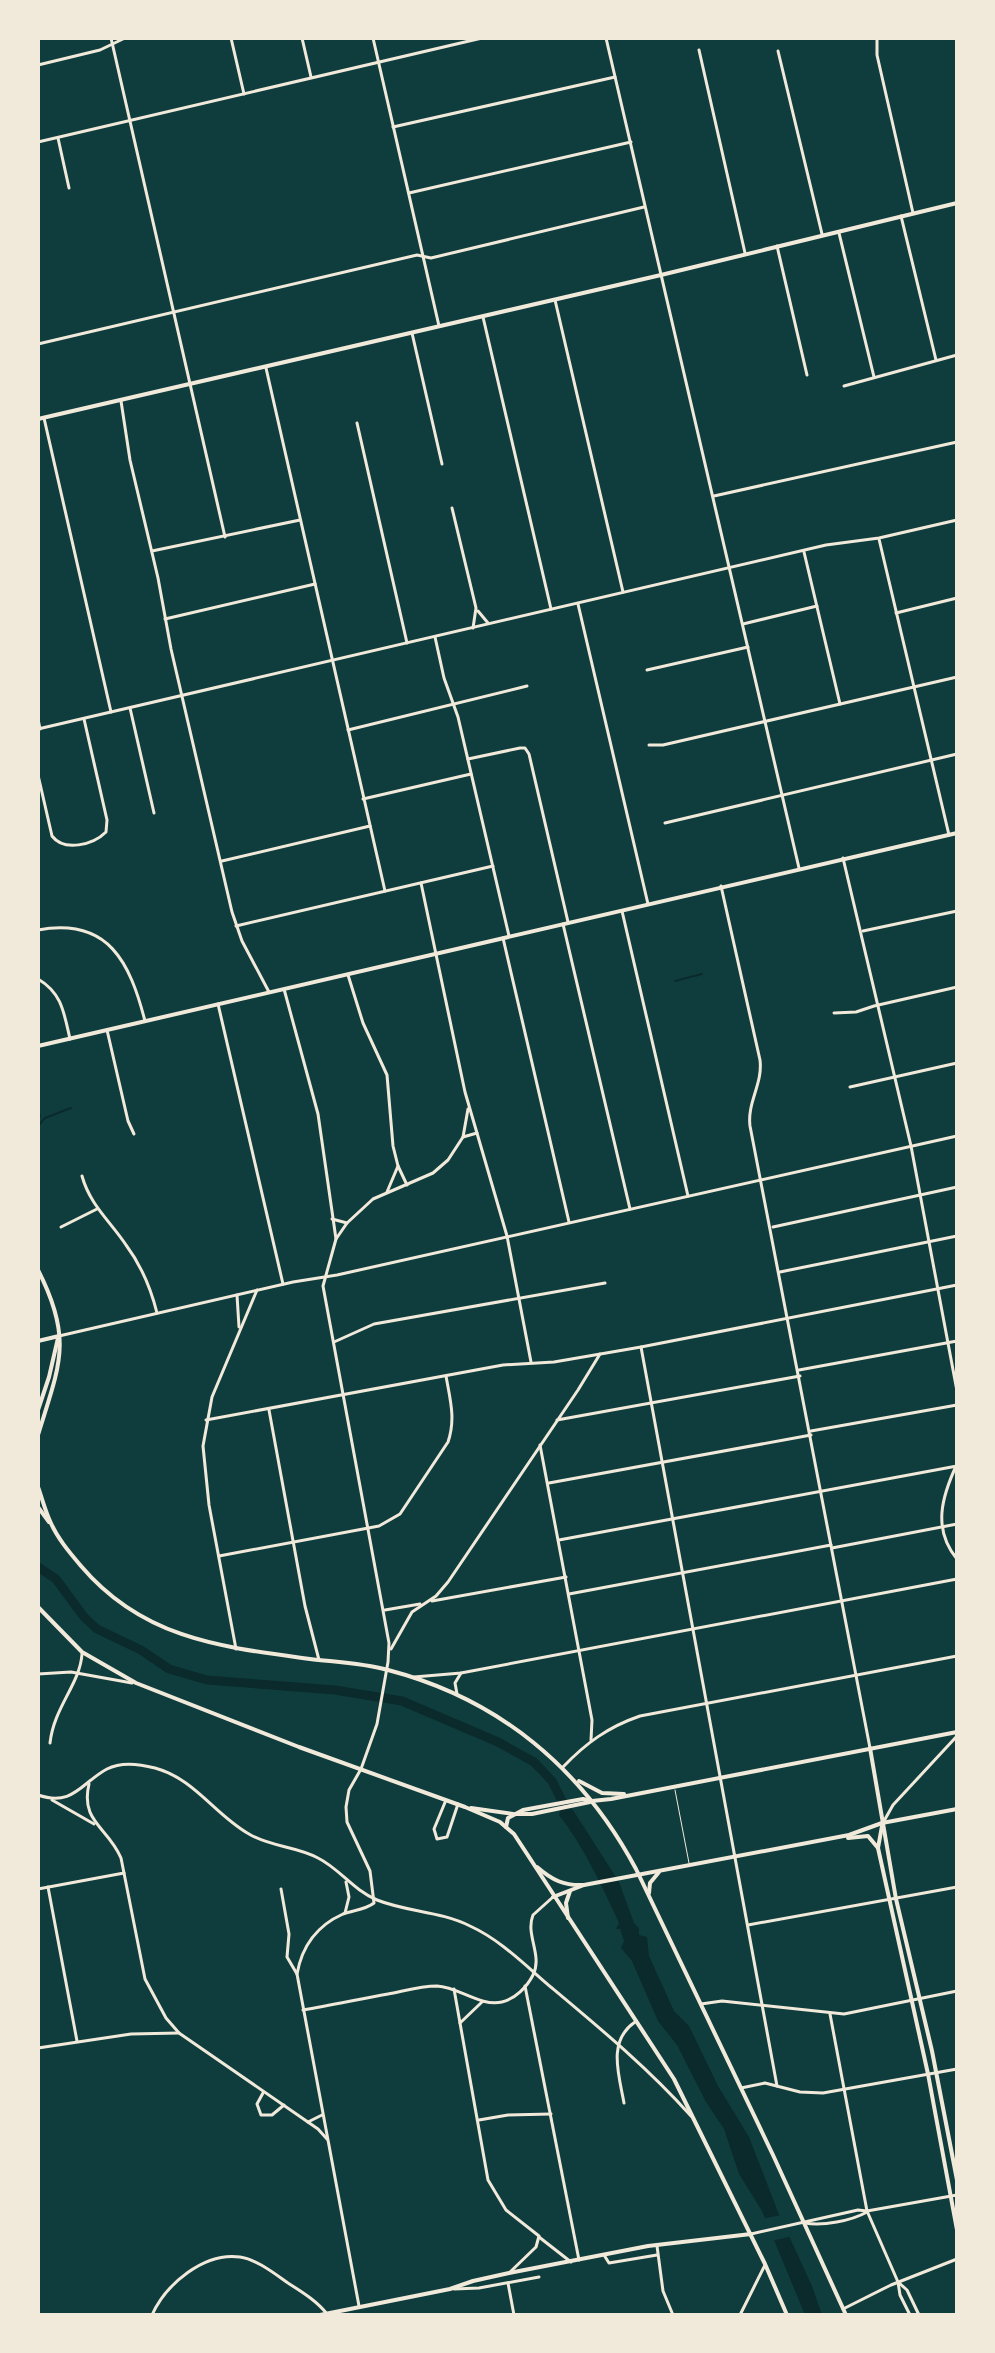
<svg xmlns="http://www.w3.org/2000/svg" width="995" height="2353" font-family="'Times New Roman',serif">
  <style>
    .water { fill: #0a2a2b }
    .pier { fill: #0f3d3e }
    .lines { fill: none; stroke-linecap: round; stroke-linejoin: round }
    .stream { stroke: #0a2a2b; stroke-width: 2 }
    .river { stroke: #0a2a2b; stroke-width: 9 }
    .service { stroke: #f1e9da; stroke-width: 1 }
    .minor { stroke: #f1e9da; stroke-width: 3 }
    .tertiary { stroke: #f1e9da; stroke-width: 3 }
    .secondary { stroke: #f1e9da; stroke-width: 4 }
    .primary { stroke: #f1e9da; stroke-width: 4 }
    .trunk { stroke: #f1e9da; stroke-width: 4 }
  </style>
  <rect width="100%" height="100%" fill="#0f3d3e"/>
  <!-- water -->
  <path class="water" d="M562 1802 573 1810 619 1882 634 1923 639 1928V1935L647 1937 649 1956 674 2011 689 2026 718 2086 749 2137 778 2212 812 2286 822 2315H805L762 2211 739 2174 724 2129 706 2102 677 2045 658 2021 632 1961 621 1948 624 1941 620 1929H616L619 1923C602 1886 584 1847 559 1815Z"/>
  <!-- pier -->
  <path class="pier" d="M781 2215 793 2236 771 2241 762 2219Z"/>
  <g class="lines">
    <!-- stream -->
    <g class="stream">
      <path d="M675 981 702 974"/>
      <path d="M38 1123 40 1115"/>
      <path d="M38 1126 45 1118 71 1108"/>
    </g>
    <!-- river -->
    <path class="river" d="M38 1567 56 1579 84 1617 97 1629 141 1650 169 1669 207 1680 335 1690 402 1701 498 1742 534 1762 552 1781 566 1809"/>
    <!-- service -->
    <path class="service" d="M675 1790 689 1863"/>
    <!-- minor -->
    <g class="minor">
      <path d="M111 38 225 537"/>
      <path d="M231 38 244 94"/>
      <path d="M302 38 311 77"/>
      <path d="M373 38 439 326"/>
      <path d="M877 38V55L913 213"/>
      <path d="M699 50 745 253"/>
      <path d="M778 51 822 234"/>
      <path d="M38 65 100 50 125 38"/>
      <path d="M393 127 615 77"/>
      <path d="M58 138 69 188"/>
      <path d="M38 142 482 38"/>
      <path d="M409 193 631 142"/>
      <path d="M901 216 936 360"/>
      <path d="M839 233 874 377"/>
      <path d="M777 246 807 375"/>
      <path d="M555 300 623 592"/>
      <path d="M483 317 551 609"/>
      <path d="M412 333 442 464"/>
      <path d="M38 344 417 255 431 258 644 207"/>
      <path d="M266 368 385 891"/>
      <path d="M844 386 957 355"/>
      <path d="M121 401 130 460 158 578 171 649 232 912 242 941 269 992"/>
      <path d="M44 418 111 712"/>
      <path d="M357 423 407 643"/>
      <path d="M714 496 957 442"/>
      <path d="M452 508 476 608 473 628"/>
      <path d="M879 539 949 835"/>
      <path d="M152 551 300 520"/>
      <path d="M804 552 840 704"/>
      <path d="M578 604 648 904"/>
      <path d="M478 611 488 623"/>
      <path d="M896 613 957 598"/>
      <path d="M165 619 315 584"/>
      <path d="M743 624 817 606"/>
      <path d="M435 637 444 678 458 717 509 936"/>
      <path d="M647 670 748 647"/>
      <path d="M130 708 154 813"/>
      <path d="M38 719 40 729"/>
      <path d="M38 729 826 545 879 538 957 520"/>
      <path d="M348 730 527 686"/>
      <path d="M649 745H663L957 677"/>
      <path d="M468 759 520 748H525L529 754 568 922"/>
      <path d="M38 775 52 836C64 852 93 845 106 832L107 820 84 719"/>
      <path d="M363 799 471 774"/>
      <path d="M665 823 957 754"/>
      <path d="M843 858 911 1146 957 1391"/>
      <path d="M222 861 370 826"/>
      <path d="M421 883 465 1092 507 1236 531 1362"/>
      <path d="M721 886 760 1060C763 1084 747 1102 750 1126L870 1748"/>
      <path d="M622 911 688 1196"/>
      <path d="M563 924 630 1209"/>
      <path d="M236 926 493 866"/>
      <path d="M38 930C109 917 130 963 145 1021"/>
      <path d="M863 931 957 911"/>
      <path d="M503 938 569 1222"/>
      <path d="M348 975 363 1023 387 1075 393 1146 398 1166 407 1185"/>
      <path d="M38 979C62 993 64 1013 70 1039"/>
      <path d="M284 989 318 1114 336 1239 323 1286 389 1643 388 1662 377 1724 361 1769 349 1790 346 1807 347 1822 370 1871 374 1903C365 1910 353 1910 343 1914 316 1926 302 1946 297 1974"/>
      <path d="M218 1004 283 1284"/>
      <path d="M834 1013 856 1012 874 1006 957 987"/>
      <path d="M107 1030 128 1121 134 1134"/>
      <path d="M850 1087 957 1063"/>
      <path d="M463 1137 468 1109"/>
      <path d="M82 1176C90 1205 110 1221 126 1245 141 1265 151 1289 157 1313"/>
      <path d="M387 1192 398 1166"/>
      <path d="M332 1219 347 1223"/>
      <path d="M61 1227 97 1209"/>
      <path d="M773 1227 957 1187"/>
      <path d="M336 1239 347 1223 373 1199 433 1173 448 1160 463 1137 477 1133"/>
      <path d="M780 1272 957 1236"/>
      <path d="M237 1295 239 1327"/>
      <path d="M334 1342 374 1324 605 1283"/>
      <path d="M641 1347 777 2086"/>
      <path d="M799 1370 957 1341"/>
      <path d="M269 1410 305 1606 319 1660"/>
      <path d="M206 1420 503 1365 554 1362 641 1347 957 1285"/>
      <path d="M557 1420 800 1376"/>
      <path d="M811 1431 957 1405"/>
      <path d="M540 1445 592 1720 591 1740"/>
      <path d="M957 1464C942 1496 932 1529 957 1559"/>
      <path d="M549 1483 811 1435"/>
      <path d="M559 1540 957 1466"/>
      <path d="M832 1548 957 1524"/>
      <path d="M219 1556 379 1526 400 1514 448 1442C456 1419 450 1399 446 1376"/>
      <path d="M569 1594 831 1545"/>
      <path d="M432 1601 566 1577"/>
      <path d="M385 1610 420 1604"/>
      <path d="M236 1649 209 1505 203 1446 212 1397 257 1290"/>
      <path d="M391 1649 412 1612 436 1596 448 1582 578 1390 600 1354"/>
      <path d="M38 1674 71 1672 132 1683"/>
      <path d="M414 1677 461 1673 957 1579"/>
      <path d="M457 1694 455 1683 461 1673"/>
      <path d="M50 1743C54 1707 80 1684 82 1654"/>
      <path d="M563 1767C586 1743 608 1727 640 1716L957 1656"/>
      <path d="M89 1784C80 1822 108 1827 121 1858L145 1979 166 2018 179 2033 318 2129 327 2139"/>
      <path d="M38 1795C73 1807 81 1783 107 1769 122 1761 140 1764 155 1768 195 1779 215 1815 249 1834 270 1847 296 1846 318 1858 340 1869 353 1890 377 1900 407 1912 440 1911 470 1926 501 1940 527 1967 552 1988 601 2029 649 2069 691 2116"/>
      <path d="M52 1800 94 1824"/>
      <path d="M446 1800 434 1829 437 1839 447 1837 458 1804"/>
      <path d="M48 1887 77 2041"/>
      <path d="M38 1889 124 1873"/>
      <path d="M281 1889 289 1934 287 1957 297 1974 359 2306"/>
      <path d="M345 1913 349 1897 346 1882"/>
      <path d="M748 1925 957 1887"/>
      <path d="M525 1986 579 2260"/>
      <path d="M454 1989 460 2023"/>
      <path d="M482 2002 460 2023 488 2180 506 2210 539 2236 536 2247 509 2273"/>
      <path d="M701 2004 722 2001 844 2014 957 1991"/>
      <path d="M303 2010C332 2005 360 1999 388 1994 404 1991 420 1986 437 1986 459 1987 480 2007 502 2002 515 1999 527 1987 533 1975 543 1955 525 1935 533 1915L553 1897"/>
      <path d="M830 2014 867 2211 898 2282 900 2295 910 2315"/>
      <path d="M38 2048 131 2034 179 2033"/>
      <path d="M741 2088 765 2083 800 2092 823 2093 957 2069"/>
      <path d="M263 2093 257 2104 261 2115H272L284 2105"/>
      <path d="M624 2103C619 2075 607 2041 635 2022"/>
      <path d="M479 2120 508 2115 551 2114"/>
      <path d="M308 2122 322 2115"/>
      <path d="M539 2237 571 2262"/>
      <path d="M604 2255 609 2263 657 2255"/>
      <path d="M898 2282 907 2290 919 2315"/>
      <path d="M508 2283 514 2315"/>
      <path d="M454 2289 479 2288 539 2277"/>
      <path d="M843 2309 891 2285 957 2259"/>
      <path d="M152 2315C166 2284 204 2252 240 2257 256 2259 275 2274 288 2283 302 2292 317 2301 327 2314"/>
      <path d="M740 2315 765 2265"/>
    </g>
    <!-- tertiary -->
    <g class="tertiary">
      <path d="M606 38 799 868"/>
      <path d="M59 1336 293 1282 337 1275 957 1136"/>
      <path d="M884 1821 893 1805 957 1736"/>
      <path d="M805 2223C823 2226 851 2221 867 2212"/>
      <path d="M751 2234 858 2210 867 2211 957 2195"/>
      <path d="M657 2246 663 2291 673 2315"/>
    </g>
    <!-- secondary -->
    <g class="secondary">
      <path d="M38 419 661 275 957 203"/>
      <path d="M38 1341 59 1336"/>
      <path d="M870 1748 896 1899 932 2051 957 2180"/>
      <path d="M882 1826 878 1848 928 2074 957 2230"/>
      <path d="M320 2315 450 2289 473 2281 509 2273 648 2246 751 2234"/>
    </g>
    <!-- primary -->
    <g class="primary">
      <path d="M38 1046 957 833"/>
      <path d="M38 1507 49 1522"/>
      <path d="M516 1814H532L590 1802"/>
      <path d="M506 1827 508 1818 523 1810 583 1799 592 1801 611 1799 957 1732"/>
      <path d="M848 1838 868 1836 878 1848"/>
      <path d="M537 1867C552 1880 564 1886 584 1885L849 1835 882 1823 957 1809"/>
    </g>
    <!-- trunk -->
    <g class="trunk">
      <path d="M38 1270C74 1340 59 1366 38 1435"/>
      <path d="M38 1410 49 1377 58 1338"/>
      <path d="M38 1487C42 1498 45 1510 50 1521 57 1538 70 1553 81 1566 143 1639 221 1647 310 1659 336 1662 363 1663 388 1670 499 1699 582 1768 636 1869L773 2155 846 2315"/>
      <path d="M38 1607 82 1652 136 1683 299 1747 465 1807 500 1822 514 1834 674 2079 765 2264 787 2315"/>
      <path d="M579 1781 602 1793 624 1794"/>
      <path d="M471 1808 513 1814"/>
      <path d="M649 1893 650 1883 659 1872"/>
      <path d="M553 1897 584 1885"/>
      <path d="M568 1918 566 1903 570 1891"/>
    </g>
  </g>
  <!-- border -->
  <rect width="995" height="2353" fill="none" stroke="#f1e9da" stroke-width="80"/>
</svg>
